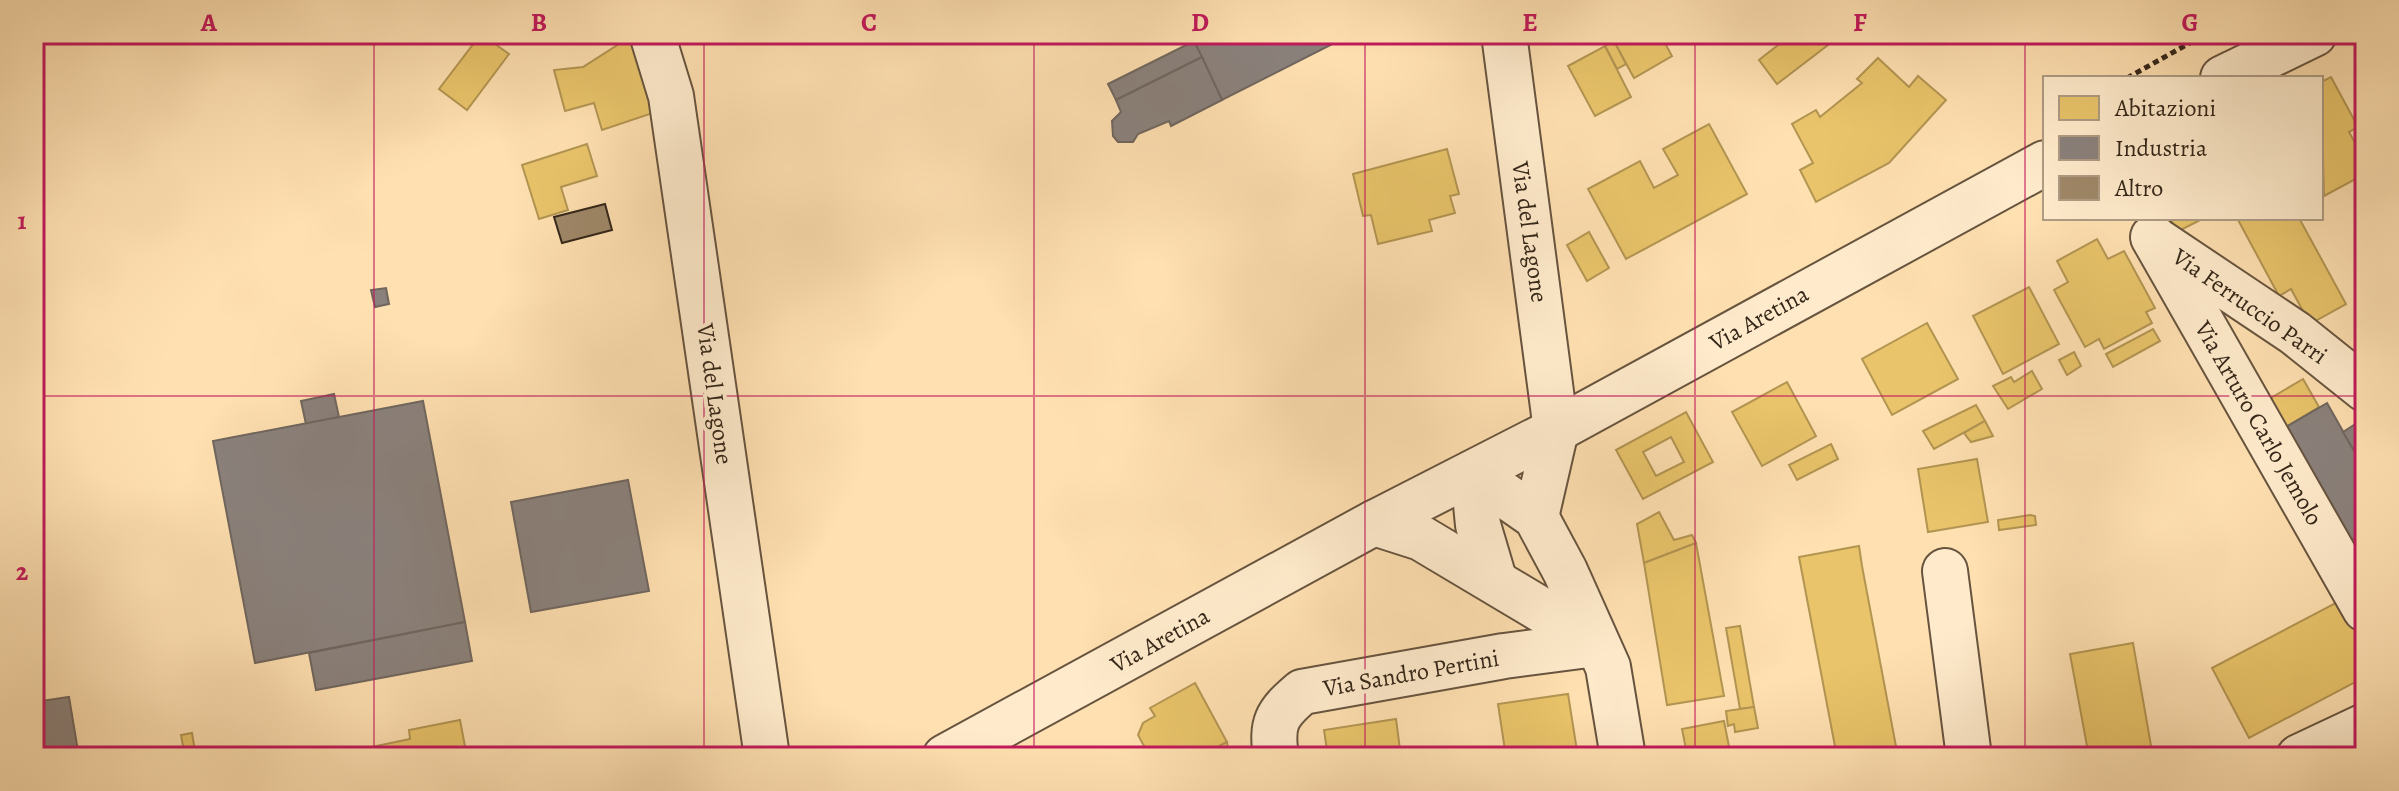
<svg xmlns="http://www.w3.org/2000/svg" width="2399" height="791" font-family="Alegreya,serif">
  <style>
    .homes { fill: #e9c46a; stroke: #b39552; stroke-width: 2; fill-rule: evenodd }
    .industry { fill: #8a817c; stroke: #70665e; stroke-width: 2 }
    .building { fill: #9e8768; stroke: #342619; stroke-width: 2 }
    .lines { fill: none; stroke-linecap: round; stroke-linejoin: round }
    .minor-casing { stroke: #67543f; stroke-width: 48 }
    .tertiary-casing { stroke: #67543f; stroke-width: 48 }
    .path { stroke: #342619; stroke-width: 5; stroke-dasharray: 6 4; stroke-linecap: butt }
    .minor { stroke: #ffebcc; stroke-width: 44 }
    .tertiary { stroke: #ffebcc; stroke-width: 44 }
    .grid { fill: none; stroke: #c2185b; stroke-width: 2; stroke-opacity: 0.55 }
    .labels { text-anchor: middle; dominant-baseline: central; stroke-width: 8; stroke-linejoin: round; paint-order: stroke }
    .street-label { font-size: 24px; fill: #342619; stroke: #ffebcc }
    .neatline { fill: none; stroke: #c2185b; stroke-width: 3 }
    .grid-label { font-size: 26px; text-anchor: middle; font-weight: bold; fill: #c2185b }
  </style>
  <rect width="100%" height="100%" fill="#ffe0b1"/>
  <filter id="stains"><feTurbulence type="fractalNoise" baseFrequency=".0025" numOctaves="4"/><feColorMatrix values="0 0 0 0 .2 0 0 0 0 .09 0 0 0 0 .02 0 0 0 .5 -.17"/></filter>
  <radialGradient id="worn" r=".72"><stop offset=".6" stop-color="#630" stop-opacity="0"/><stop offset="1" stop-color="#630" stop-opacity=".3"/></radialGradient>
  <!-- homes -->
  <g class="homes">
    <path d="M481 34 509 54 467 110 439 89Z"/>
    <path d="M1610 34H1660L1672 56 1634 78Z"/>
    <path d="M1792 34H1819L1828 45 1777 84 1759 60Z"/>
    <path d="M633 35 662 110 602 130 594 103 565 111 554 70 583 67Z"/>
    <path d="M1614 41 1626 64 1617 69 1605 46Z"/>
    <path d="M1605 46 1631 97 1595 116 1568 66Z"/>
    <path d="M1878 58 1909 87 1918 76 1946 100 1889 163 1816 202 1800 170 1813 163 1792 124 1816 110 1820 117 1862 83 1857 79Z"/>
    <path d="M2331 77 2358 127 2349 132 2365 161V174L2324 196 2321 82Z"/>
    <path d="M1709 124 1747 194 1626 259 1588 189 1640 161 1654 188 1678 175 1663 149Z"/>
    <path d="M587 144 597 176 561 187 568 210 539 219 522 165Z"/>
    <path d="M1447 149 1459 194 1450 196 1455 213 1429 220 1432 231 1378 244 1371 215 1363 216 1353 174Z"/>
    <path d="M2170 218H2204L2177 232Z"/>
    <path d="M2237 218H2299L2346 304 2310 324 2291 289 2279 296Z"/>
    <path d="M1589 232 1609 268 1587 281 1567 245Z"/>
    <path d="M2097 239 2108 259 2124 251 2155 308 2146 312 2152 323 2104 349 2099 339 2085 347 2054 290 2068 282 2057 261Z"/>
    <path d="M2029 287 2059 344 2003 374 1973 316Z"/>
    <path d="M1927 323 1958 379 1892 415 1862 359Z"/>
    <path d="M2153 329 2160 341 2113 367 2106 354Z"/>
    <path d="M2074 352 2081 366 2067 375 2059 360Z"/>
    <path d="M2032 371 2042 389 2008 409 1993 386 2011 377 2014 382Z"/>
    <path d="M2303 379 2319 407 2274 434 2257 406Z"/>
    <path d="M1787 382 1816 436 1762 466 1732 412Z"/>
    <path d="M1976 405 1985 421 1934 449 1923 431Z"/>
    <path d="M1686 412 1713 462 1643 499 1616 450ZM1671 437 1684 462 1656 476 1643 452Z"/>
    <path d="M1985 421 1993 436 1971 442 1964 433Z"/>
    <path d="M1831 444 1838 459 1797 480 1789 465Z"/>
    <path d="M1977 459 1988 522 1928 532 1918 469Z"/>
    <path d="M1659 512 1674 540 1692 535 1696 543 1644 563 1637 524Z"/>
    <path d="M2030 515 2035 516 2036 525 1999 530 1998 520Z"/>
    <path d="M2365 532V559L2354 539Z"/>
    <path d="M1696 543 1724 696 1667 705 1644 563Z"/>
    <path d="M1859 546 1862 566 1898 757H1837L1799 557Z"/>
    <path d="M2347 597 2365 631V677L2249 738 2212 668Z"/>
    <path d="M1740 626 1754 707 1740 709 1726 628Z"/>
    <path d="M2133 643 2153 757H2089L2070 654Z"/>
    <path d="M1195 683 1227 742 1199 757H1150L1138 735 1143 723 1155 716 1150 708Z"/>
    <path d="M1568 694 1578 757H1506L1498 704Z"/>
    <path d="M1754 707 1758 728 1735 732 1734 724 1728 726 1726 711Z"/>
    <path d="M1396 719 1401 757H1328L1324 730Z"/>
    <path d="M460 720 467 757H364L362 749 410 739 409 730Z"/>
    <path d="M1724 721 1731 757H1677L1676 751 1686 749 1682 729Z"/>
    <path d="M192 733 196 757H185L181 735Z"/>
    <path d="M1227 742 1229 757H1199Z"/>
  </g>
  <!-- industry -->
  <g class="industry">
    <path d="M1209 34H1352L1222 100 1194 41Z"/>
    <path d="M1194 41 1202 57 1116 100 1108 84Z"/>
    <path d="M1202 57 1222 100 1171 126 1169 121 1138 134 1133 142H1118L1113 136 1112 121 1121 112 1116 100Z"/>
    <path d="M386 288 389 304 375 307 371 290Z"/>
    <path d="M334 394 339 417 306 424 301 401Z"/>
    <path d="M423 401 465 622 255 663 213 441Z"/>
    <path d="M2327 403 2365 470V532L2339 548 2274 434Z"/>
    <path d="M2357 423 2365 443 2353 449 2343 432Z"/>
    <path d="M628 480 649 591 531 612 511 502Z"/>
    <path d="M465 622 472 661 316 690 309 653Z"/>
    <path d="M69 697 79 757H34V702Z"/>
  </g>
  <!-- building -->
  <path class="building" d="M605 204 612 230 562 243 554 217Z"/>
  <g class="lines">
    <!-- minor casing -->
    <g class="minor-casing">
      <g id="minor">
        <path d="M652 34 671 96 767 757"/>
        <path d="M1504 34 1556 430 1536 517"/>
        <path d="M2153 237 2365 609"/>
        <path d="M2159 242 2295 333 2365 389"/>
        <path d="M1473 473 1536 517 1565 571 1608 667 1623 757"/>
        <path d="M1473 473 1478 525 1494 579"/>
        <path d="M1374 523 1421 538 1550 615 1588 627"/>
        <path d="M1945 571 1969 757"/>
        <path d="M1276 757C1271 723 1276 714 1302 692L1504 656 1596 644"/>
        <path d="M2299 757 2365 726"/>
      </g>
    </g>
    <!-- tertiary casing -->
    <g class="tertiary-casing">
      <g id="tertiary">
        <path d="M2223 78 2314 34"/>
        <path d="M945 757 1374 523 1556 430 2045 163"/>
      </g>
    </g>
    <!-- path -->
    <path class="path" d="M2127 78 2206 34"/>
    <!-- minor -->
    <use href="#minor" class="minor"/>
    <!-- tertiary -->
    <use href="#tertiary" class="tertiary"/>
  </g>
  <!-- grid -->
  <path class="grid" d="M374 34V757M704 34V757M1034 34V757M1365 34V757M1695 34V757M2025 34V757M34 396H2365"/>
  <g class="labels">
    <!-- street labels -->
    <g class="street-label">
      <text transform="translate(1530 232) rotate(82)">Via del Lagone</text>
      <text transform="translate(2250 306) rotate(35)">Via Ferruccio Parri</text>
      <text transform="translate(1759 318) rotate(-29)">Via Aretina</text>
      <text transform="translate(715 394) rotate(82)">Via del Lagone</text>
      <text transform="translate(2259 423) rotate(60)">Via Arturo Carlo Jemolo</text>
      <text transform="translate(1160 640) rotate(-29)">Via Aretina</text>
      <text transform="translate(1411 673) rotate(-10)">Via Sandro Pertini</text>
    </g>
  </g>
  <!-- margin -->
  <rect width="2399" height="791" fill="none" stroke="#ffe0b1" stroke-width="88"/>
  <!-- legend -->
  <rect x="2043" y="76" width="280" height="144" fill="#ffebcc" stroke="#ae9c84" stroke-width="2"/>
  <rect x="2059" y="96" width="40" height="24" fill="#e9c46a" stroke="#ae9c84" stroke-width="2"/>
  <text x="2115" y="116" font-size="24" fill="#342619">Abitazioni</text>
  <rect x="2059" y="136" width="40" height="24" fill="#8a817c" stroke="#ae9c84" stroke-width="2"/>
  <text x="2115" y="156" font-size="24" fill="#342619">Industria</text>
  <rect x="2059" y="176" width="40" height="24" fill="#9e8768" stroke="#ae9c84" stroke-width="2"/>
  <text x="2115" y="196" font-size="24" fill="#342619">Altro</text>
  <rect x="44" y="44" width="2311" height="703" class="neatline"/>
  <g class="grid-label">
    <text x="209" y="31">A</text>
    <text x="539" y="31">B</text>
    <text x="869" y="31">C</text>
    <text x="1200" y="31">D</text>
    <text x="1530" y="31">E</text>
    <text x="1860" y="31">F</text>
    <text x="2190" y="31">G</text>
    <text x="22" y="229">1</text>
    <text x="22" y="580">2</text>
  </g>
  <rect width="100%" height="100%" filter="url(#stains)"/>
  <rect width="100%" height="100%" fill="url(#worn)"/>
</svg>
